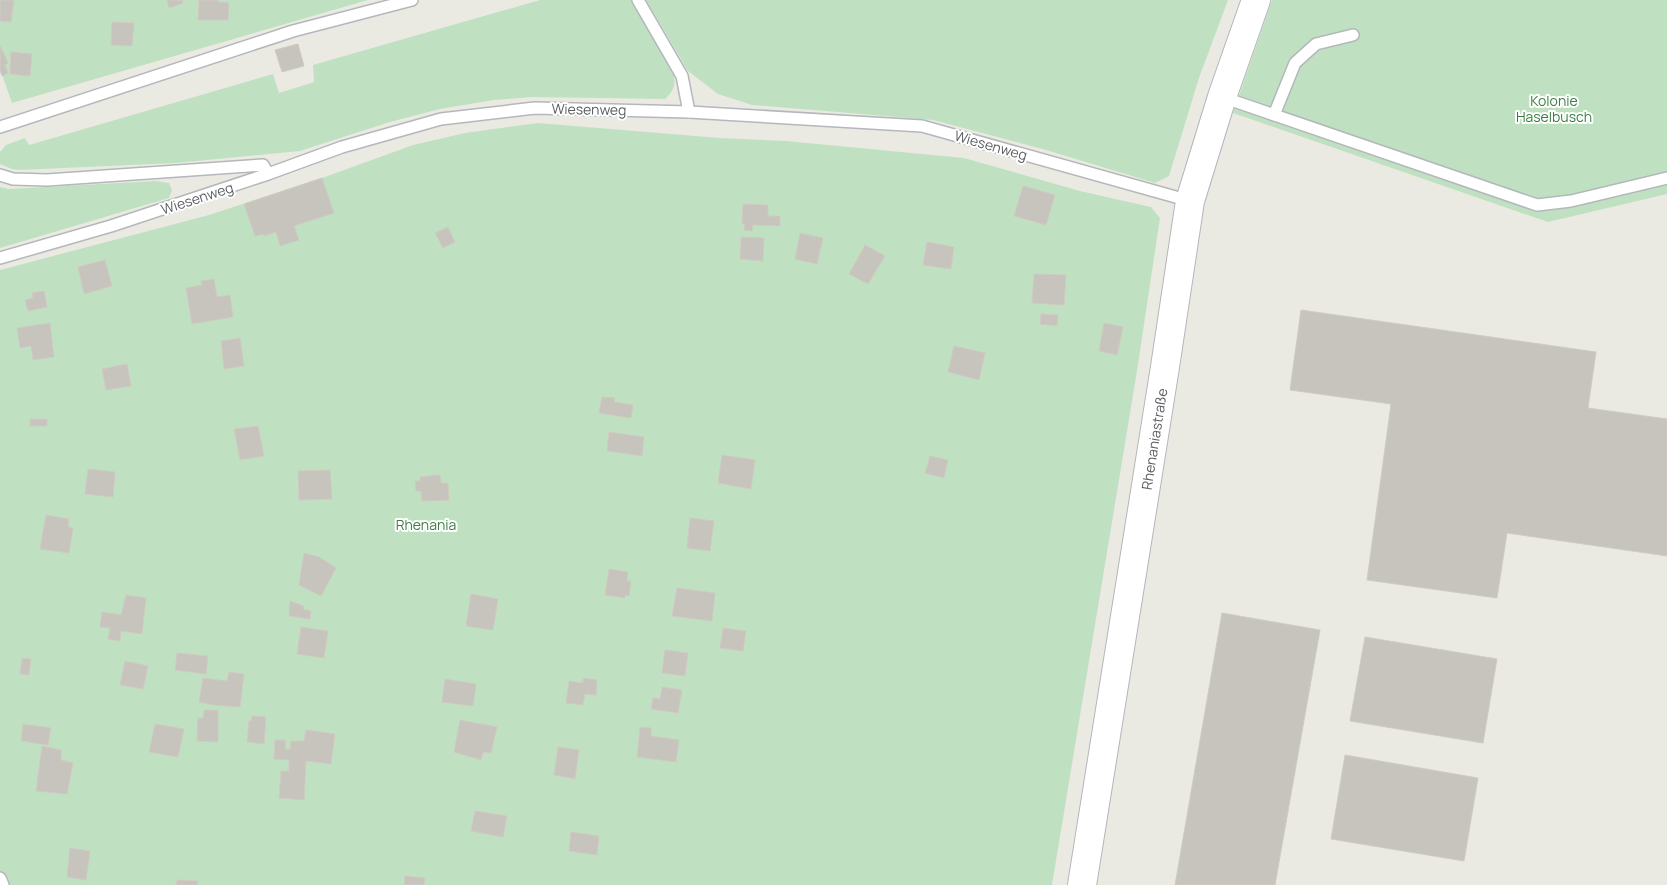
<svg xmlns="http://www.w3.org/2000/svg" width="1667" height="885" font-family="Manrope,sans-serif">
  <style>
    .green { fill: #c0e1c1 }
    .building { fill: #c7c4be; stroke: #cfcbc1 }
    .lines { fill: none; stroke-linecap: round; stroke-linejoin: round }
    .lane-casing { stroke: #b4b7bb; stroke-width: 14 }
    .secondary-casing { stroke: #b3b6bb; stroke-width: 30 }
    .lane { stroke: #fff; stroke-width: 11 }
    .secondary { stroke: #fff; stroke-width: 28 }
    .labels { text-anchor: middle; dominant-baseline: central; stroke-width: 4; stroke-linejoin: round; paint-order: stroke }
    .park-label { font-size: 14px; fill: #3c7e42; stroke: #fff }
    .street-label { font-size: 14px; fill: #5a5d61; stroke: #fff }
  </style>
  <rect width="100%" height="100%" fill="#ebeae2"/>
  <!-- green -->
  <g class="green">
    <path d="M0 0H368L12 103 0 69Z"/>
    <path d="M540 0H631L673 70C676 83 675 90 665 99L532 97 494 100 440 109 390 122 300 151 176 163 19 170 12 169 0 164V152L6 145 25 138 29 145 273 74 279 93 314 82 313 65Z"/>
    <path d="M646 0H1228L1199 78 1169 176 1155 183 1046 150 933 120 752 105 718 94 688 71Z"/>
    <path d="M1272 0H1667V194L1548 222 1233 113Z"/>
    <path d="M538 123 720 138 786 141 964 158 1080 191 1151 207 1160 218 1137 371 1052 885H0V270L209 215 322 178 413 145 465 133Z"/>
    <path d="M156 181 169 183 172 190 169 198 0 248V187L9 189Z"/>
  </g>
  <!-- building -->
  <g class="building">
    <path d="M0 0H14L11 22 0 21Z"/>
    <path d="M167 0H182L183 3 169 8Z"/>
    <path d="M199 0H219L218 2 229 3 228 20H198Z"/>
    <path d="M112 22 134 23 132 46 111 45Z"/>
    <path d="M298 44 304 66 282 72 275 50Z"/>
    <path d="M0 45 8 63 5 65 8 73 2 76 0 70Z"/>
    <path d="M11 52 32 54 30 76 10 74Z"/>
    <path d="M322 178 334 213 294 226 299 240 280 246 276 232 264 236 263 234 255 236 244 204Z"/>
    <path d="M1023 186 1055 195 1046 225 1014 216Z"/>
    <path d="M743 204 768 205V216H780V226L753 225 752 231 744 230 745 224H742Z"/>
    <path d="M448 227 455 242 443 248 435 233Z"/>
    <path d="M800 233 823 238 817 264 795 259Z"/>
    <path d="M741 237 764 238 763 261 740 259Z"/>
    <path d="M927 242 954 247 951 269 923 265Z"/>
    <path d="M865 245 885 256 868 284 849 274Z"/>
    <path d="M105 260 112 286 84 294 78 267Z"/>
    <path d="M1034 274 1066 275 1064 305 1032 303Z"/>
    <path d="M214 279 217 297 230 295 233 317 192 324 186 288 202 285 201 281Z"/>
    <path d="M44 291 47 307 28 311 25 300 33 298 32 293Z"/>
    <path d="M1301 310 1596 352 1588 408 1667 419V556L1507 533 1497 598 1367 580 1391 404 1290 390Z"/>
    <path d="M1041 314 1058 315 1057 326 1040 324Z"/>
    <path d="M50 323 54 357 33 360 31 346 20 348 17 328Z"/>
    <path d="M1104 323 1123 327 1117 355 1099 351Z"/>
    <path d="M240 338 244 366 224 369 221 341Z"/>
    <path d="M954 346 985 353 979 380 948 372Z"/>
    <path d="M127 364 131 386 106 390 102 369Z"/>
    <path d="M602 397 615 398 614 402 633 405 631 418 599 413Z"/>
    <rect x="30" y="419" width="17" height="7"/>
    <path d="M258 426 264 456 240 460 234 429Z"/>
    <path d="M609 432 644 437 642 456 607 451Z"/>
    <path d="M722 455 755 460 751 489 718 483Z"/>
    <path d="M930 456 948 460 944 478 925 473Z"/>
    <path d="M88 469 115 472 113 497 85 494Z"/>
    <path d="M330 470 332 499 299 500 298 471Z"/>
    <path d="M440 475 441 483H448L449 500 422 501 421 491H416L415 481H420V477Z"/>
    <path d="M46 515 69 519 68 527 73 528 69 553 40 549Z"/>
    <path d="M690 518 714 521 710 551 687 548Z"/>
    <path d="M304 553 319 557 336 568 321 596 299 585Z"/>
    <path d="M609 569 628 572 627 581H631L629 596 625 595V598L605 595Z"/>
    <path d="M677 588 715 593 712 621 672 616Z"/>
    <path d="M471 594 498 599 493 630 466 626Z"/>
    <path d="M126 595 146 598 142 634 121 631 120 641 108 639 110 628 100 627 102 612 121 615Z"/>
    <path d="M290 601 304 606 303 609 311 611 310 619 289 616Z"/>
    <path d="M1222 613 1320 630 1275 885H1175Z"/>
    <path d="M301 627 328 631 324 658 297 654Z"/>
    <path d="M723 628 746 631 743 651 720 648Z"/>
    <path d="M1365 637 1497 659 1483 743 1350 721Z"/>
    <path d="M665 650 688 653 685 676 662 673Z"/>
    <path d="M177 653 208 656 206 674 175 670Z"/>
    <path d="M22 658 31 659 29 675 20 674Z"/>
    <path d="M125 661 148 666 143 689 120 685Z"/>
    <path d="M229 672 244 674 240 707 213 705 199 702 203 678 227 681Z"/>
    <path d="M583 678 597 680 596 695 585 694 583 705 566 703 569 681 583 683Z"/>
    <path d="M445 679 476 684 473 706 442 702Z"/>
    <path d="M662 687 682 690 678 713 651 709 653 698 660 699Z"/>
    <path d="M204 710H218V742L197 741 198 718H203Z"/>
    <path d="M252 716 266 717 264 744 247 742 249 721H251Z"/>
    <path d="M460 720 497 727 491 753 483 752 481 760 454 752Z"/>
    <path d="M23 724 51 728 48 745 21 741Z"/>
    <path d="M155 724 184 729 178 757 149 752Z"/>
    <path d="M640 727 651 728V736L679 740 676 762 637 757Z"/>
    <path d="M306 730 335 734 331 764 306 761 304 800 279 798 281 771H289V760L274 759 275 740H286L285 749H290L291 741H304Z"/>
    <path d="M42 746 61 750V760L73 763 67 794 36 791Z"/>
    <path d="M558 747 579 750 575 779 554 775Z"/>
    <path d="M1345 755 1478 778 1464 861 1331 839Z"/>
    <path d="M475 811 507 816 503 837 471 831Z"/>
    <path d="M571 832 599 836 597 855 569 851Z"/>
    <path d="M70 848 90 851 86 880 67 877Z"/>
    <path d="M405 876 425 878 424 885H404Z"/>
    <path d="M177 880 198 881 197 885H176Z"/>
  </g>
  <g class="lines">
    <!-- lane casing -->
    <g class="lane-casing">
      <g id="lane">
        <path d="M638 0 682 76 689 112"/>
        <path d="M1222 97 1537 205 1571 201 1667 178"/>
        <path d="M1274 115 1295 63 1316 44 1353 35"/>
        <path d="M0 127 293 31 412 0"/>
        <path d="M0 175 13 179 47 180 263 165 268 174"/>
        <path d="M0 258 111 226 268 174 342 147 441 119 535 108 689 112 922 126 1190 201"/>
        <path d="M0 878 3 885"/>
      </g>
    </g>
    <!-- secondary casing -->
    <g class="secondary-casing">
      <path id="secondary" d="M1082 885 1165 367 1190 201 1222 97 1256 0"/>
    </g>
    <!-- lane -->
    <use href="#lane" class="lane"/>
    <!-- secondary -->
    <use href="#secondary" class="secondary"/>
  </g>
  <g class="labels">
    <!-- park labels -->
    <g class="park-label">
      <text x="1554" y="100">Kolonie<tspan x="1554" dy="16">Haselbusch</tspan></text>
      <text x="426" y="524">Rhenania</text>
    </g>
    <!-- street labels -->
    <g class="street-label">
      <text transform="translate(589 109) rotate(1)">Wiesenweg</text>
      <text transform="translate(991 145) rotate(16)">Wiesenweg</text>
      <text transform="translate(197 198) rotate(-18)">Wiesenweg</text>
      <text transform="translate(1154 439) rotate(-81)">Rhenaniastraße</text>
    </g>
  </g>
</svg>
